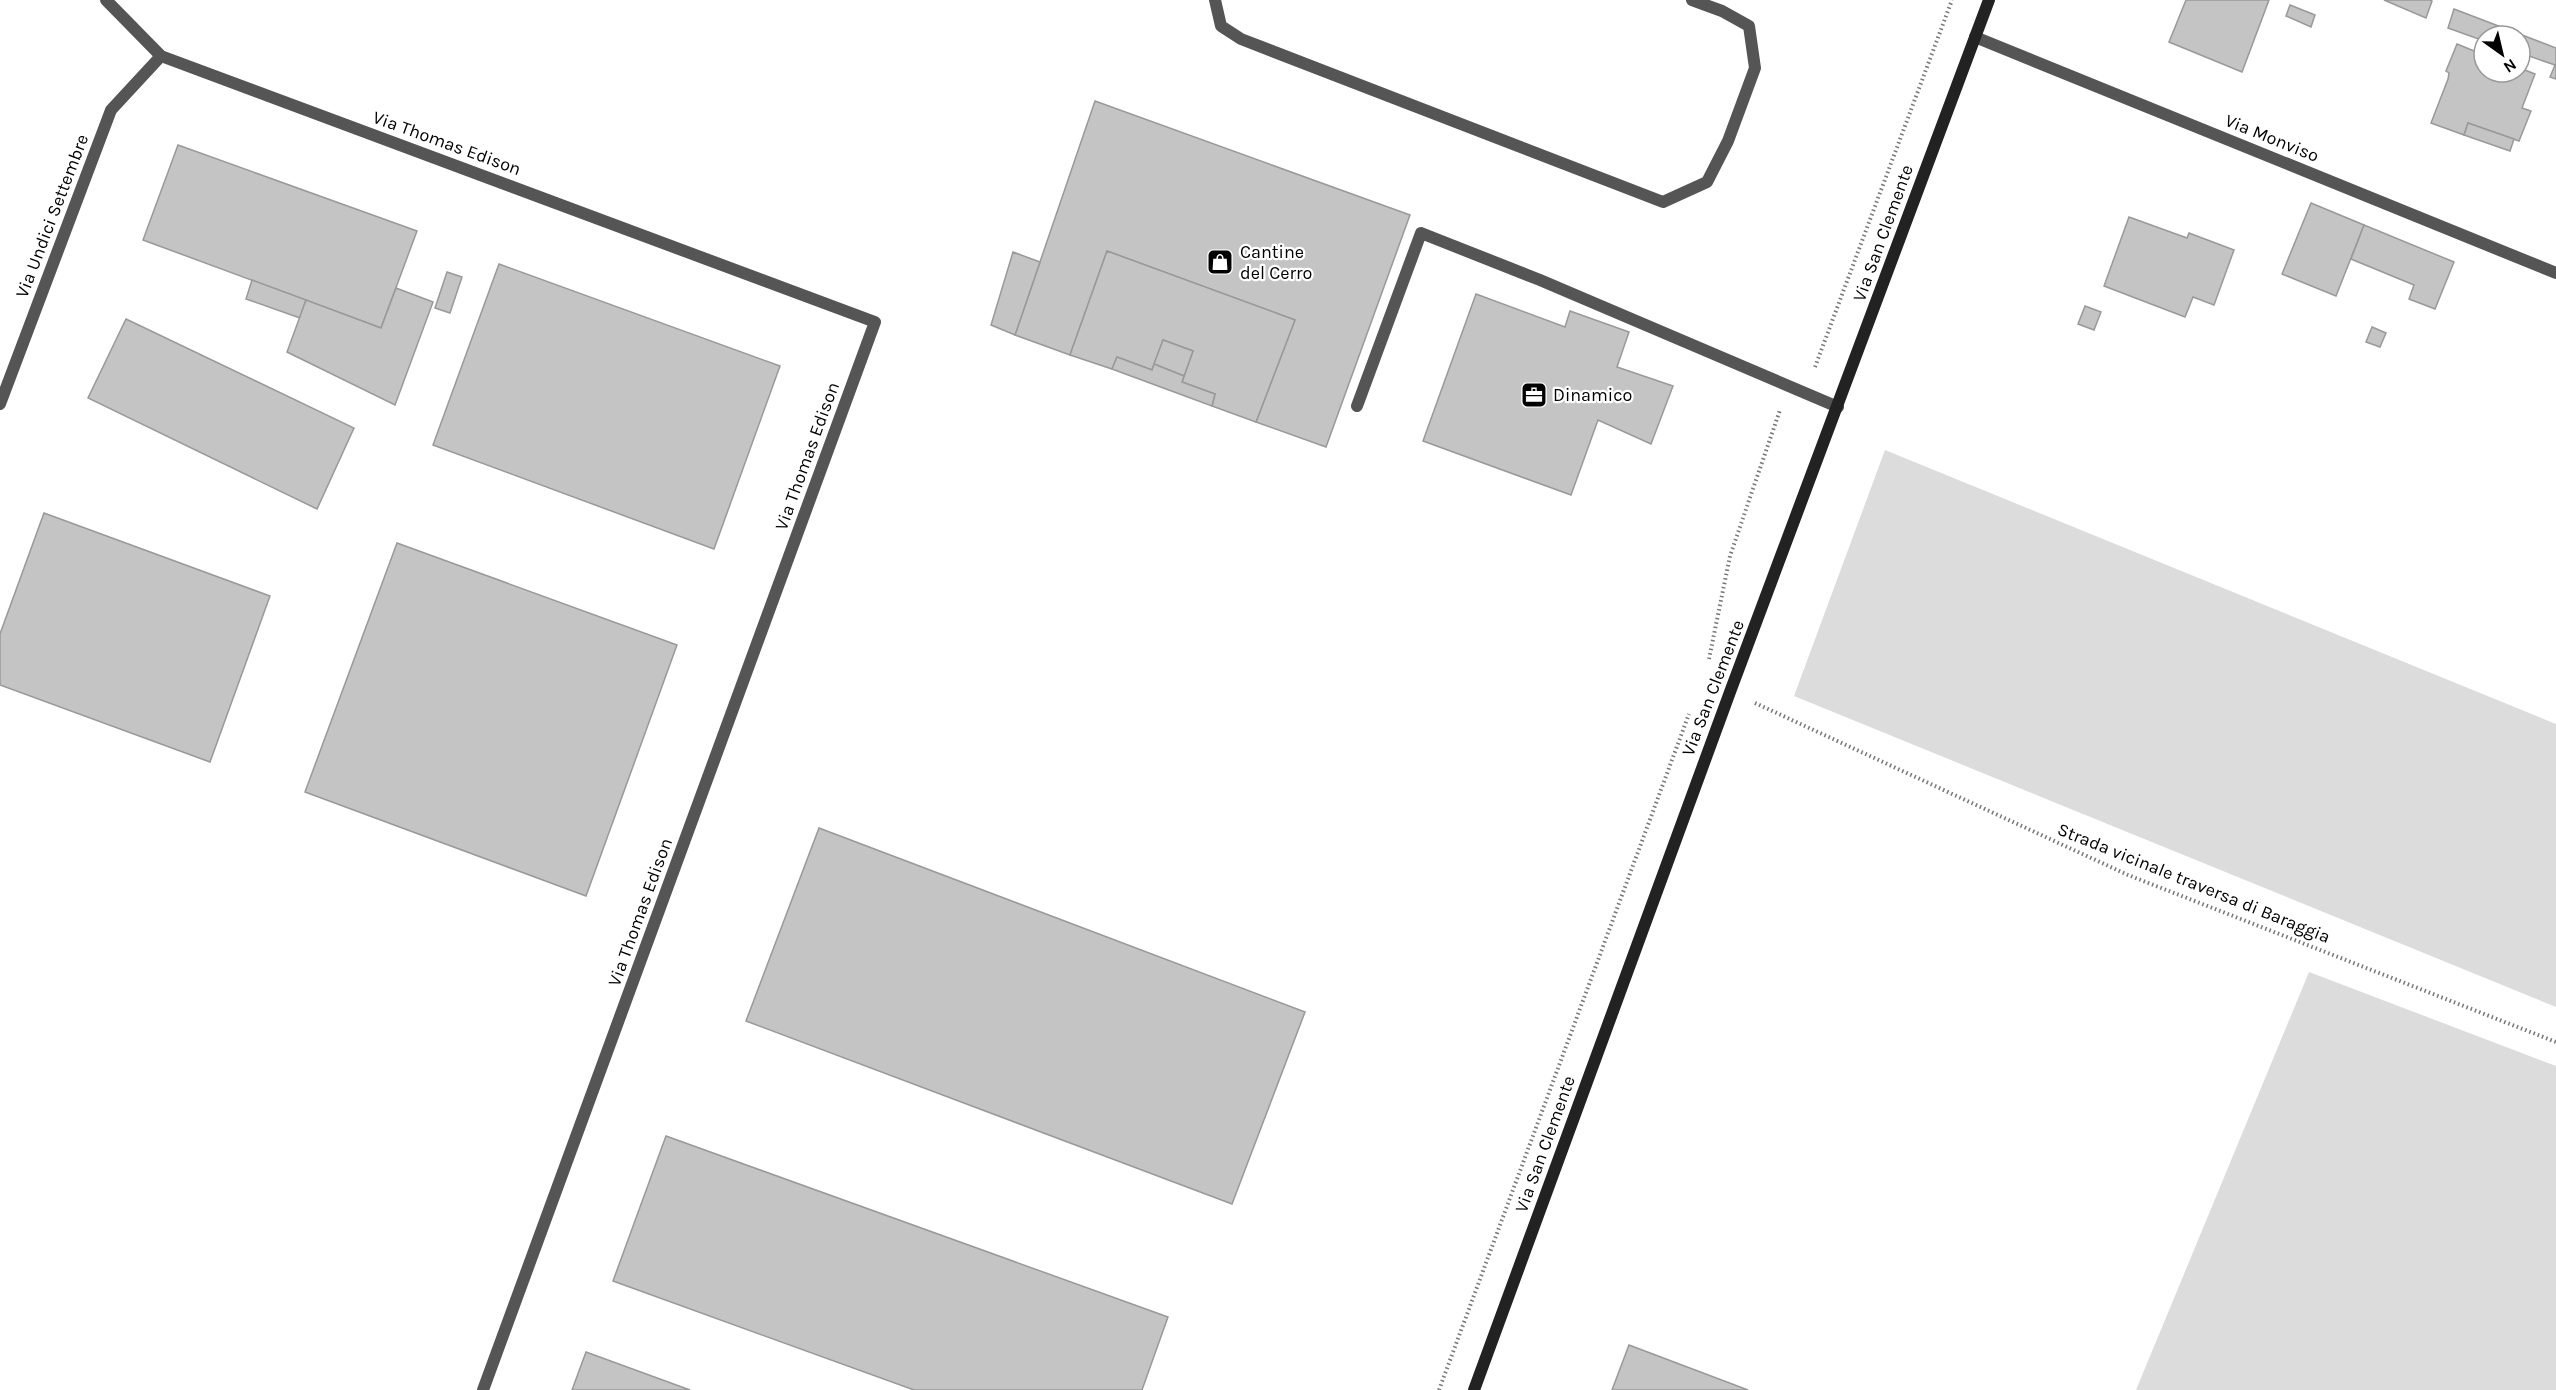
<svg xmlns="http://www.w3.org/2000/svg" width="2556" height="1390" font-family="Karla,sans-serif">
  <style>
    .green { fill: #dcdcdc }
    .building { fill: #c4c4c4; stroke: #999; stroke-width: 1.5 }
    .lines { fill: none; stroke-linecap: round; stroke-linejoin: round }
    .path { stroke: #777; stroke-width: 4; stroke-dasharray: 1.5 3; stroke-linecap: butt }
    .service { stroke: #555; stroke-width: 12 }
    .minor { stroke: #555; stroke-width: 12 }
    .secondary { stroke: #222; stroke-width: 12 }
    .labels { text-anchor: middle; dominant-baseline: central; stroke-width: 4.5; stroke-linejoin: round; paint-order: stroke }
    .street-label { font-size: 18px; fill: #000; stroke: #fff }
    .poi-label { font-size: 18px; fill: #000; stroke: #fff; text-anchor: start }
  </style>
  <rect width="100%" height="100%" fill="#fff"/>
  <!-- green -->
  <g class="green">
    <path d="M1885 450 2556 724V1007L1794 696Z"/>
    <path d="M2309 972 2556 1066V1390H2136Z"/>
  </g>
  <!-- building -->
  <g class="building">
    <path d="M2186 0H2269L2242 72 2169 42Z"/>
    <path d="M2384 0H2430L2432 1 2426 18Z"/>
    <path d="M2290 5 2315 15 2311 27 2286 16Z"/>
    <path d="M2454 9 2556 48V79L2550 77 2555 65 2520 53V36H2484V41L2448 28Z"/>
    <path d="M2457 44 2484 55V72H2520V68L2535 74 2522 108 2531 111 2519 141 2468 123 2464 135 2431 123 2448 79 2449 73 2446 71Z"/>
    <path d="M1095 101 1410 215 1326 447 1256 422 1295 320 1107 251 1070 355 1015 335Z"/>
    <path d="M2468 123 2514 139 2510 151 2464 135Z"/>
    <path d="M178 145 417 231 381 328 143 240Z"/>
    <path d="M2311 203 2364 225 2336 296 2282 274Z"/>
    <path d="M2129 217 2187 238 2189 233 2234 250 2214 305 2193 297 2185 317 2104 286Z"/>
    <path d="M2364 225 2454 262 2435 309 2409 299 2414 285 2351 259Z"/>
    <path d="M1107 251 1295 320 1256 422 1212 406 1215 394 1182 382 1193 351 1163 340 1152 370 1117 357 1112 369 1070 355Z"/>
    <path d="M1013 252 1040 262 1015 335 991 325Z"/>
    <path d="M499 264 780 366 714 549 433 445Z"/>
    <path d="M447 272 462 277 450 313 435 308Z"/>
    <path d="M252 280 306 300 300 318 246 299Z"/>
    <path d="M396 288 433 302 395 405 287 352 306 300 381 328Z"/>
    <path d="M1476 294 1565 327 1570 311 1629 332 1617 367 1673 386 1651 444 1598 420 1571 495 1423 441Z"/>
    <path d="M2085 306 2101 312 2094 330 2078 324Z"/>
    <path d="M126 319 354 428 317 509 88 398Z"/>
    <path d="M2372 327 2386 333 2380 347 2366 342Z"/>
    <path d="M1163 340 1193 351 1184 376 1154 364Z"/>
    <path d="M1117 357 1152 370 1154 364 1184 376 1182 382 1215 394 1212 406 1112 369Z"/>
    <path d="M44 513 270 596 210 762 0 685V634Z"/>
    <path d="M397 543 677 645 586 896 305 792Z"/>
    <path d="M819 828 1305 1012 1232 1204 746 1021Z"/>
    <path d="M666 1136 1168 1317 1142 1390H914L613 1281Z"/>
    <path d="M1629 1345 1748 1390H1612Z"/>
    <path d="M586 1352 690 1390H572Z"/>
  </g>
  <g class="lines">
    <!-- path -->
    <g class="path">
      <path d="M1815 367 1952 0"/>
      <path d="M1709 659 1730 556 1780 410"/>
      <path d="M1755 703 2128 875 2556 1042"/>
      <path d="M1439 1390 1689 714"/>
    </g>
    <!-- service -->
    <g class="service">
      <path d="M1215 0 1221 26 1241 39 1663 202 1707 182 1728 141 1755 68 1749 26 1722 11 1692 0"/>
      <path d="M1357 406 1421 233 1540 280 1838 407"/>
    </g>
    <!-- minor -->
    <g class="minor">
      <path d="M106 0 161 56 875 322 483 1390"/>
      <path d="M1975 37 2556 273"/>
      <path d="M0 404 111 110 161 56"/>
    </g>
    <!-- secondary -->
    <path class="secondary" d="M1474 1390 1730 692 1989 0"/>
  </g>
  <!-- icons -->
  <defs>
    <g id="shop-square" transform="scale(1.35)"><rect x="-9" y="-9" width="18" height="18" rx="4" fill="#000" stroke="#fff"/><path d="M-5-2.5h2.3a2.7 3.5 0 0 1 5.4 0H5L5.5 6h-11ZM-1.5-2.5h3a1.5 2.3 0 0 0-3 0Z" fill="#fff"/></g>
    <g id="office-square" transform="scale(1.35)"><rect x="-9" y="-9" width="18" height="18" rx="4" fill="#000" stroke="#fff"/><path d="M-6-3h4V-5.5h4V-3h4V5H-6ZM-1-4.5V-3h2v-1.5ZM-6 0V1H6V0Z" fill="#fff"/></g>
  </defs>
  <g fill-rule="evenodd">
    <use href="#shop-square" x="1220" y="262"/>
    <use href="#office-square" x="1534" y="395"/>
  </g>
  <g class="labels">
    <!-- street labels -->
    <g class="street-label">
      <text transform="translate(2272 138) rotate(22)">Via Monviso</text>
      <text transform="translate(447 143) rotate(20)">Via Thomas Edison</text>
      <text transform="translate(52 216) rotate(-69)">Via Undici Settembre</text>
      <text transform="translate(1883 233) rotate(-70)">Via San Clemente</text>
      <text transform="translate(807 456) rotate(-70)">Via Thomas Edison</text>
      <text transform="translate(1713 688) rotate(-69)">Via San Clemente</text>
      <text transform="translate(2194 883) rotate(22)">Strada vicinale traversa di Baraggia</text>
      <text transform="translate(640 912) rotate(-70)">Via Thomas Edison</text>
      <text transform="translate(1545 1144) rotate(-70)">Via San Clemente</text>
    </g>
    <!-- poi labels -->
    <g class="poi-label">
      <text x="1240" y="252">Cantine<tspan x="1240" dy="21">del Cerro</tspan></text>
      <text x="1553" y="395">Dinamico</text>
    </g>
  </g>
  <!-- north arrow -->
  <g transform="translate(2502 54) rotate(146)"><circle r="28" fill="#ffffff" stroke="#999999" stroke-width="1.5"/>
  <path d="M0-4.5L10 22L0 15L-10 22Z" fill="#000000"/>
  <text y="-9" font-size="16" font-weight="bold" text-anchor="middle" fill="#000000">N</text>
  </g>
</svg>
